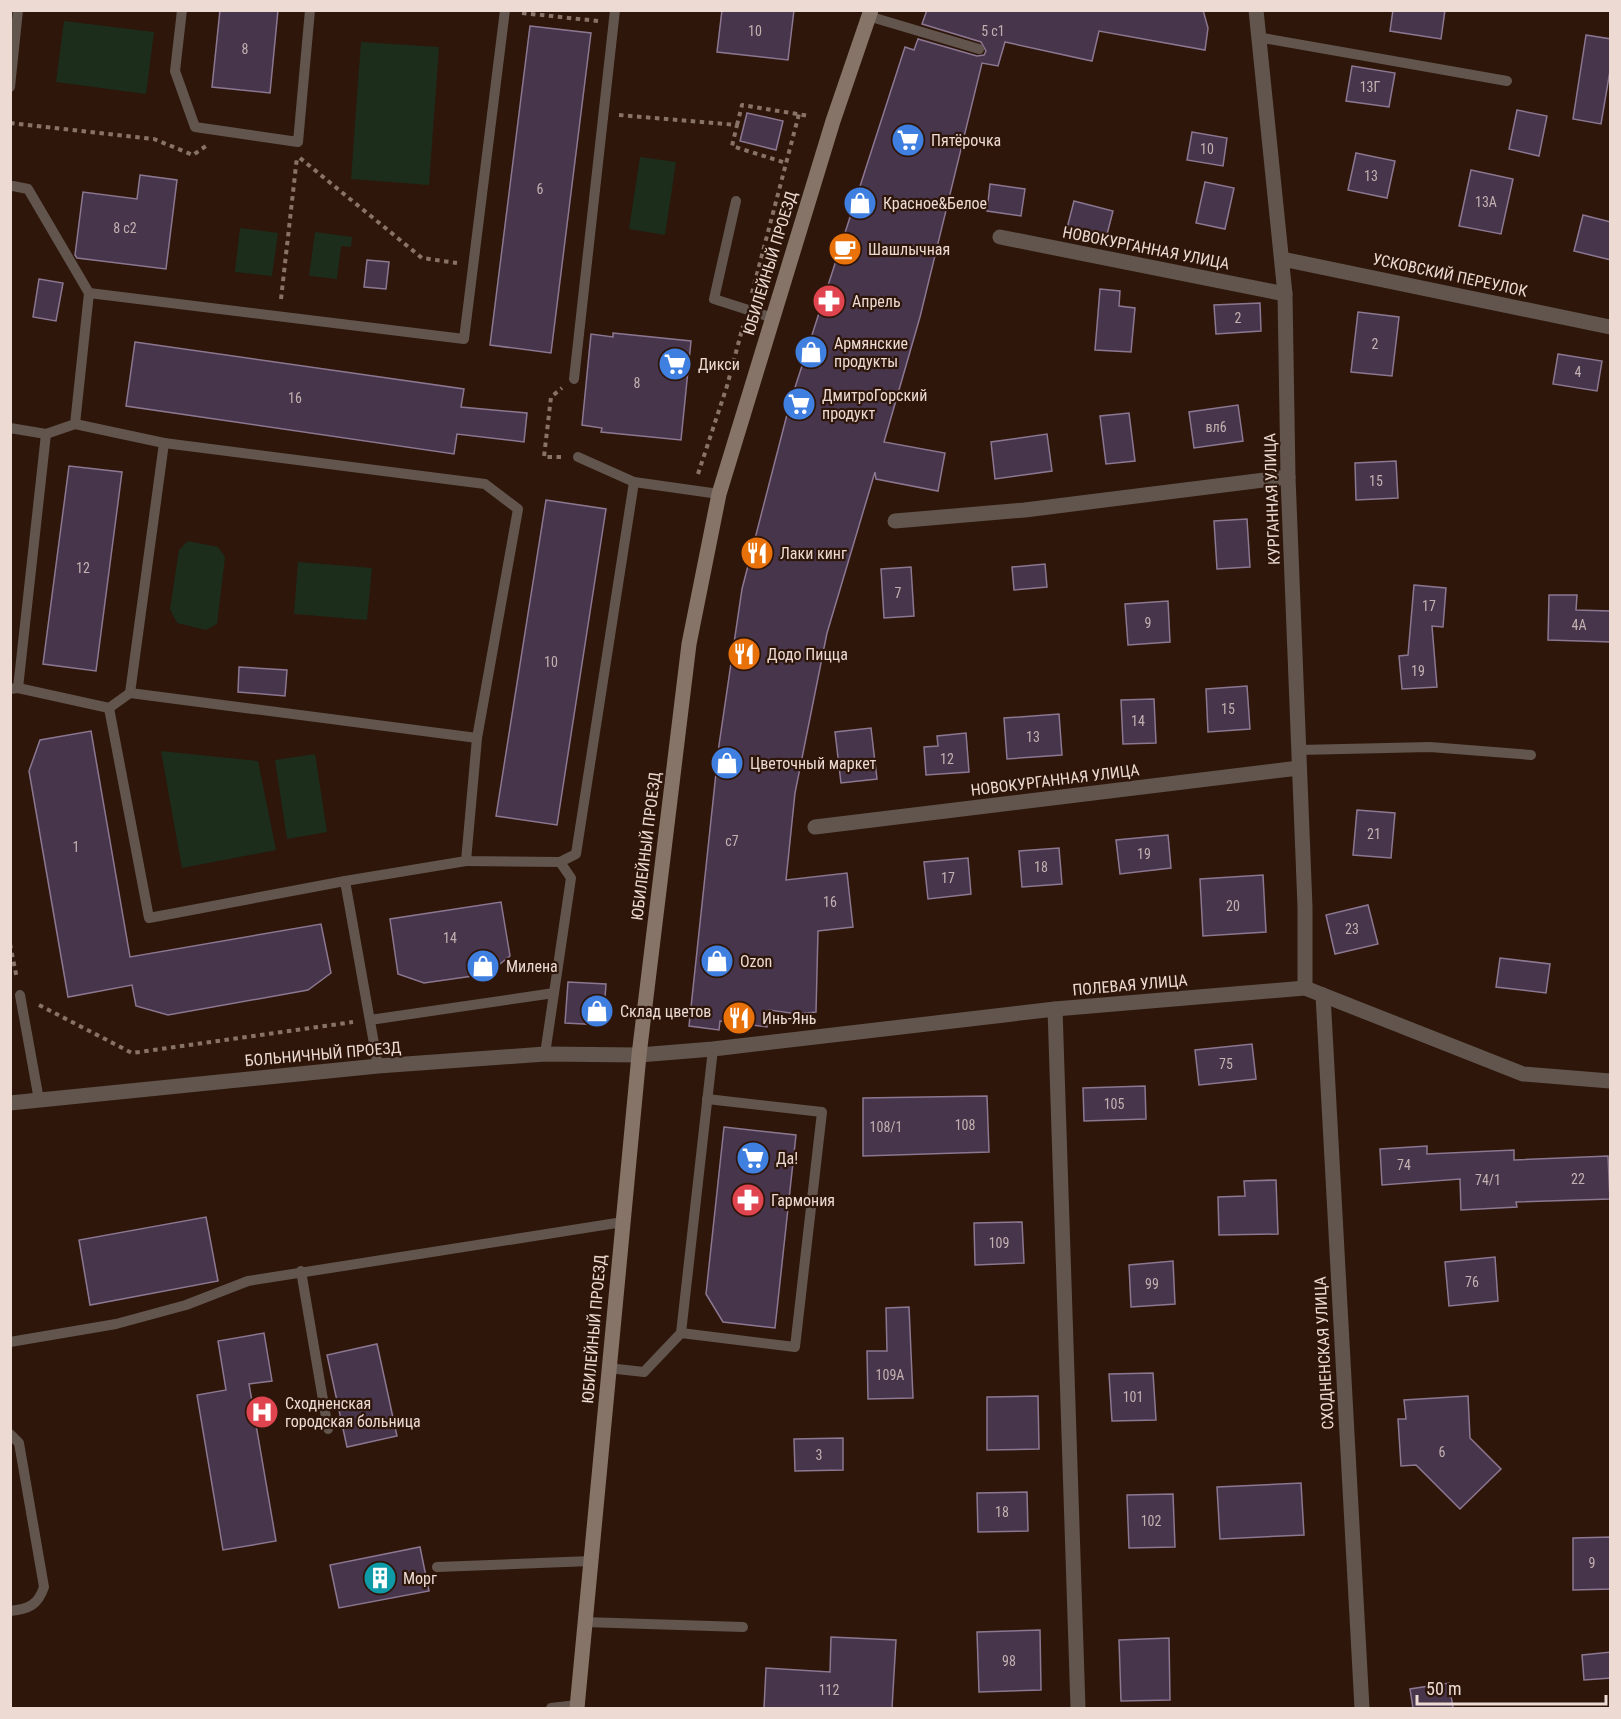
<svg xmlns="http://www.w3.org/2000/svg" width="1621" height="1719" font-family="'Roboto Condensed',sans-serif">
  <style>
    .green { fill: #1c2d1c }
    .building { fill: #47354b; stroke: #8b7791; stroke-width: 1.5 }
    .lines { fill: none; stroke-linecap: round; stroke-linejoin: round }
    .path { stroke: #887369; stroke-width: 4; stroke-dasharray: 4.5 4.5; stroke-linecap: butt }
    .lane { stroke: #61554d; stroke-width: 10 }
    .street { stroke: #61554d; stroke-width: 15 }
    .secondary { stroke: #877468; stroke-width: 15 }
    .labels { text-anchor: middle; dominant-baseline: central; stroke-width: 4.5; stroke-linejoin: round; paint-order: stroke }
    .number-label { font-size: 14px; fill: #c3b1b1 }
    .poi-label { font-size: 16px; fill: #ecdad3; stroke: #2e160a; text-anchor: start }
    .street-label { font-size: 16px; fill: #ecdad3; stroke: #2e160a }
  </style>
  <rect width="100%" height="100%" fill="#2e160a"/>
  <!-- green -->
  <g class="green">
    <path d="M64 21 154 32 146 94 56 82Z"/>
    <path d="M361 42 439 47 429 185 351 179Z"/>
    <path d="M640 157 676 162 665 235 629 229Z"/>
    <path d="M240 228 278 233 272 276 235 272Z"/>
    <path d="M315 232 352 237 351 247 341 246 337 279 309 276Z"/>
    <path d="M188 541 218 547 225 557 217 624 206 630 177 623 170 609 179 550Z"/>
    <path d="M298 562 372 568 367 620 294 614Z"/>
    <path d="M161 751 258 761 276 850 182 868Z"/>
    <path d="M315 754 327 832 287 839 275 760Z"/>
  </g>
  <!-- building -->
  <g class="building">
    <path d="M220 10H278L270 93 212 87Z"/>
    <path d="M722 10H794L788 60 717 52Z"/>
    <path d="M927 10H1203L1208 28 1205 50 1099 31 1092 61 1005 42 998 66 982 63 920 317 884 442 945 453 938 491 876 479 875 472 827 633 795 793 786 880 847 873 853 927 818 931 816 1012 798 1014 769 1010 767 1027 720 1021 719 1030 689 1026 719 745 742 589 790 403 905 47 914 50 918 39 977 56 984 55 986 51 981 42 922 24Z"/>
    <path d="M1393 10H1445L1441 39 1390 31Z"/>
    <path d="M530 26 591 33 551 353 490 345Z"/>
    <path d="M1586 35 1611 39V65L1601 124 1573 119Z"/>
    <path d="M1352 66 1395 73 1389 107 1346 101Z"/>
    <path d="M1517 110 1547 116 1539 156 1509 149Z"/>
    <path d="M747 113 783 121 776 150 740 141Z"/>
    <path d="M1192 132 1227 138 1223 166 1187 160Z"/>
    <path d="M1356 153 1395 161 1387 198 1348 190Z"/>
    <path d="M1471 170 1513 179 1501 234 1459 226Z"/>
    <path d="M140 175 177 180 166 269 77 258 75 255 83 192 137 199Z"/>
    <path d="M1205 182 1234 188 1225 229 1196 223Z"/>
    <path d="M990 184 1025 189 1021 216 987 211Z"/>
    <path d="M1074 201 1113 211 1105 242 1066 232Z"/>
    <path d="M1583 215 1611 222V260L1574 251Z"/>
    <path d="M367 260 389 262 386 289 364 287Z"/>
    <path d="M39 279 63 283 56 321 33 317Z"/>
    <path d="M1100 289 1120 291 1119 306 1135 308 1131 352 1095 350Z"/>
    <path d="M1260 303 1261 331 1216 334 1214 305Z"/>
    <path d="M1358 312 1399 317 1392 376 1351 372Z"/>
    <path d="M613 333 691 341 681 440 601 432 602 428 582 425 591 334 613 337Z"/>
    <path d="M135 342 464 389 461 407 527 413 524 442 457 434 454 454 126 406Z"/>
    <path d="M1558 354 1602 361 1597 391 1553 384Z"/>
    <path d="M1238 405 1243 441 1194 448 1189 412Z"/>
    <path d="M1129 413 1135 461 1106 464 1100 416Z"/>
    <path d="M1047 434 1052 471 995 479 991 442Z"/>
    <path d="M1396 461 1398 498 1356 500 1355 463Z"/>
    <path d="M69 466 122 472 96 671 43 664Z"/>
    <path d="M546 500 606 509 557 825 496 816Z"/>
    <path d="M1247 519 1250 567 1217 569 1214 521Z"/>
    <path d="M1045 564 1047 587 1014 590 1012 567Z"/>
    <path d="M911 567 914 616 884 618 881 569Z"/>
    <path d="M1414 585 1446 588 1443 627 1432 626 1437 687 1402 689 1399 656 1408 655Z"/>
    <path d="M1549 595H1577L1576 610 1611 611V642L1548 640Z"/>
    <path d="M1168 601 1170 642 1128 645 1125 604Z"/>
    <path d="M239 667 287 670 285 696 238 692Z"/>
    <path d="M1247 686 1250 729 1208 732 1206 689Z"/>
    <path d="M1154 699 1156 743 1123 744 1121 700Z"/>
    <path d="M1059 714 1062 755 1007 759 1004 718Z"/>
    <path d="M871 728 877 779 841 783 835 732Z"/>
    <path d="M91 731 130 957 321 924 331 973 308 990 168 1015 136 1006 132 985 68 997 29 771 40 740Z"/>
    <path d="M966 733 969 772 926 775 924 747 938 746 937 736Z"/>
    <path d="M1357 810 1395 813 1391 858 1353 855Z"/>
    <path d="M1168 835 1171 868 1120 874 1116 840Z"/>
    <path d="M1059 848 1062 884 1022 887 1019 851Z"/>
    <path d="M968 858 971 894 928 899 924 862Z"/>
    <path d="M1263 875 1266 932 1203 936 1200 879Z"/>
    <path d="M501 902 510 956 487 974 424 983 398 974 390 919Z"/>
    <path d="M1368 905 1378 944 1335 954 1326 915Z"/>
    <path d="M1500 958 1550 964 1546 993 1496 987Z"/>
    <path d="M568 982 606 984 603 1025 565 1023Z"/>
    <path d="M1252 1044 1256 1079 1199 1085 1195 1050Z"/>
    <path d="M1145 1086 1146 1119 1084 1121 1083 1088Z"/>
    <path d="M987 1096 989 1152 863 1156V1098Z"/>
    <path d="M724 1127 796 1135 775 1328 723 1322 706 1294Z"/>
    <path d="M1427 1146V1154L1514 1150V1160L1608 1156 1610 1199 1516 1202 1517 1207 1461 1210 1460 1179 1382 1185 1380 1149Z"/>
    <path d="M1276 1180 1278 1234 1219 1235 1218 1197 1245 1196 1244 1181Z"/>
    <path d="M206 1217 218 1281 90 1305 79 1240Z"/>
    <path d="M1022 1222 1024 1263 975 1265 974 1223Z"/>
    <path d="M1495 1257 1498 1301 1449 1306 1445 1262Z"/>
    <path d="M1173 1261 1175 1304 1131 1307 1129 1265Z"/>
    <path d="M909 1307 913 1398 868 1399 867 1351H887L886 1308Z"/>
    <path d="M264 1333 272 1381 249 1384 276 1541 223 1550 197 1395 226 1390 218 1341Z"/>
    <path d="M377 1344 397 1436 347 1447 327 1355Z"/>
    <path d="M1153 1373 1156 1420 1112 1421 1109 1374Z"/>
    <path d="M1038 1396 1039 1449 987 1450V1397Z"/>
    <path d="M1468 1396 1470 1438 1501 1469 1460 1509 1416 1465 1401 1466 1398 1419H1406L1404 1400Z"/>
    <path d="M843 1438V1470L795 1471 794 1439Z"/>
    <path d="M1301 1483 1304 1535 1220 1539 1217 1487Z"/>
    <path d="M1027 1492 1028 1531 978 1532 977 1493Z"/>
    <path d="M1173 1494 1175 1547 1129 1548 1127 1495Z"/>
    <path d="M1611 1537V1589L1573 1590V1538Z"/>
    <path d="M420 1547 429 1591 339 1608 330 1565Z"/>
    <path d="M1040 1630 1041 1690 979 1692 977 1632Z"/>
    <path d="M831 1637 896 1640 892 1708H764L766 1668 830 1672Z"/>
    <path d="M1169 1638 1170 1700 1121 1701 1119 1640Z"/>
    <path d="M1611 1652V1678L1584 1680 1582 1655Z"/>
    <path d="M1449 1683 1453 1708H1413L1410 1689Z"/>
  </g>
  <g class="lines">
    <!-- path -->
    <g class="path">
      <path d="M522 13 598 21"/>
      <path d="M619 115 737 125 732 146 786 163"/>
      <path d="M10 123 154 139 193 155 206 146"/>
      <path d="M737 125 742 105 809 116"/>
      <path d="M300 158 422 258 457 263"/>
      <path d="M752 293 799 114"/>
      <path d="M281 299 297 157"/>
      <path d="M561 457H544L551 397 562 388"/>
      <path d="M698 474 727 386 743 326"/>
      <path d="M10 944 17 979"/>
      <path d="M39 1005 132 1053 353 1022"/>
    </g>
    <!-- lane -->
    <g class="lane">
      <path d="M182 10 175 71 195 127 298 142 310 10"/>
      <path d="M505 10 464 339 89 293 75 424 164 443 485 484 518 509 477 738 466 861 560 862 571 878 545 1054"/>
      <path d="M868 16 979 49"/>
      <path d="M1257 37 1507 81"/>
      <path d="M10 87 18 10"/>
      <path d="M13 186 28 189 89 293"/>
      <path d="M736 201 714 299 773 318"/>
      <path d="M574 379 615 10"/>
      <path d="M10 428 46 434"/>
      <path d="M578 457 634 482 719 494"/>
      <path d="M18 688 46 434 75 424"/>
      <path d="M10 689 18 688 109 708 130 693 477 738"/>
      <path d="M130 693 164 443"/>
      <path d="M109 708 149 918 345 881 378 1066"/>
      <path d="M1299 750 1430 747 1531 755"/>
      <path d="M560 862 576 854 634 482"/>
      <path d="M345 881 466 861"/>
      <path d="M20 995 39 1100"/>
      <path d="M370 1020 554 993"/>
      <path d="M301 1271 328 1429"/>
      <path d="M681 1333 795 1347 822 1112 707 1099"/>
      <path d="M10 1342 116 1324 186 1305 248 1281 623 1222"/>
      <path d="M608 1368 644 1372 681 1333 713 1049"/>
      <path d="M10 1434 19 1443 44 1587C38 1605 29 1609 10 1611"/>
      <path d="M437 1567 591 1561"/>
      <path d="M584 1622 743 1627"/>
      <path d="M551 1708 577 1705"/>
    </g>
    <!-- street -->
    <g class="street">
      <path d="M1256 10 1285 294 1288 477 1305 907V988"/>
      <path d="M1000 237 1285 294"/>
      <path d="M1282 259 1610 327"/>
      <path d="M895 521 1025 510 1288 477"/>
      <path d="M815 827 1299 768"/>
      <path d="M1323 995 1362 1708"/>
      <path d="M1055 1009 1078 1708"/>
      <path d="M10 1103 378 1066 545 1054 639 1055 713 1049 1055 1009 1305 988 1523 1074 1610 1081"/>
    </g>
    <!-- secondary -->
    <path class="secondary" d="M577 1708 639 1055 689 644 719 494 833 121 871 10"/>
  </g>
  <!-- icons -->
  <defs>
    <g id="supermarket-disc" transform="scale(1.725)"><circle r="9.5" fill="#3f7fe0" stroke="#2e160a"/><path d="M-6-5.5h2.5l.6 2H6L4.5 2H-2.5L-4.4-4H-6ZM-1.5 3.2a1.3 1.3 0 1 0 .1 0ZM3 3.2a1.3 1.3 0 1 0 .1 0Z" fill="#fff"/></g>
    <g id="shop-disc" transform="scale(1.725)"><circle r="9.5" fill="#3f7fe0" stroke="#2e160a"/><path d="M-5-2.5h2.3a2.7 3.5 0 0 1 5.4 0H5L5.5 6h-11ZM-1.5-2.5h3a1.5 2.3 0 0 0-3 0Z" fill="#fff"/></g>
    <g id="cafe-disc" transform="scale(1.725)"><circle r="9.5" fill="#e8710a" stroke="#2e160a"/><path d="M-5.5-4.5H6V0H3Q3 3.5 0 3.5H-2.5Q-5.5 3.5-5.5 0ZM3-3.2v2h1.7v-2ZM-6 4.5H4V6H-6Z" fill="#fff"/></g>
    <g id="pharmacy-disc" transform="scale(1.725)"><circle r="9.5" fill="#e0444e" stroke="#2e160a"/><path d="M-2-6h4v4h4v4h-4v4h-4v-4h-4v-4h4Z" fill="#fff"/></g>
    <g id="restaurant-disc" transform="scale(1.725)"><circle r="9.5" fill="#e8710a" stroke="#2e160a"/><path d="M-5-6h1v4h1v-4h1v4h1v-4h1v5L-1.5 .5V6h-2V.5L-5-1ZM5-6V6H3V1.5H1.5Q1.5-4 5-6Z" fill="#fff"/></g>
    <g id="hospital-disc" transform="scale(1.725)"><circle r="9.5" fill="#e0444e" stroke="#2e160a"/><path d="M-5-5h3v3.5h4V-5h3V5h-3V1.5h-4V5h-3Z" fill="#fff"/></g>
    <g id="building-disc" transform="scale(1.725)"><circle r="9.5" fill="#0f9aa8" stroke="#2e160a"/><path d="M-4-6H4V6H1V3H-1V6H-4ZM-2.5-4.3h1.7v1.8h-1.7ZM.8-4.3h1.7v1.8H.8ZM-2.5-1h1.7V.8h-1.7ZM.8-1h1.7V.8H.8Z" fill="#fff"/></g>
  </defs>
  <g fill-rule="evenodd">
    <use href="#supermarket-disc" x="908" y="140"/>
    <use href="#shop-disc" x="860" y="203"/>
    <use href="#cafe-disc" x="845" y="249"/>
    <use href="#pharmacy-disc" x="829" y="301"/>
    <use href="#shop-disc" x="811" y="352"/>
    <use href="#supermarket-disc" x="675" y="364"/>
    <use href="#supermarket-disc" x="799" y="404"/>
    <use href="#restaurant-disc" x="757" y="553"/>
    <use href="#restaurant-disc" x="744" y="654"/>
    <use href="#shop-disc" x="727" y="763"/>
    <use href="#shop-disc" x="717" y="961"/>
    <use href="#shop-disc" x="483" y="966"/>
    <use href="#shop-disc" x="597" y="1011"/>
    <use href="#restaurant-disc" x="739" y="1018"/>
    <use href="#supermarket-disc" x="753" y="1158"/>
    <use href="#pharmacy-disc" x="748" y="1200"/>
    <use href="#hospital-disc" x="262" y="1412"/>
    <use href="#building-disc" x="380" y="1578"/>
  </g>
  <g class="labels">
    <!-- number labels -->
    <g class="number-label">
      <text x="755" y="31">10</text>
      <text x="993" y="31">5 с1</text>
      <text x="245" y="49">8</text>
      <text x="1370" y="87">13Г</text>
      <text x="1207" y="149">10</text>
      <text x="1371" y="176">13</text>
      <text x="540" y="189">6</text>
      <text x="1486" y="202">13А</text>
      <text x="125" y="228">8 с2</text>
      <text x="1238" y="318">2</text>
      <text x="1375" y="344">2</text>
      <text x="1578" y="372">4</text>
      <text x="637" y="383">8</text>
      <text x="295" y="398">16</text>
      <text x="1216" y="427">вл6</text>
      <text x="1376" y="481">15</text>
      <text x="83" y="568">12</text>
      <text x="898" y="593">7</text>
      <text x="1429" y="606">17</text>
      <text x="1148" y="623">9</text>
      <text x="1579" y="625">4А</text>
      <text x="551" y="662">10</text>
      <text x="1418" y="671">19</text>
      <text x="1228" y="709">15</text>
      <text x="1138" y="721">14</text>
      <text x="1033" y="737">13</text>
      <text x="947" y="759">12</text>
      <text x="1374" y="834">21</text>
      <text x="732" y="841">с7</text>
      <text x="76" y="847">1</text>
      <text x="1144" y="854">19</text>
      <text x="1041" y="867">18</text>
      <text x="948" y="878">17</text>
      <text x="830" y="902">16</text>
      <text x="1233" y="906">20</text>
      <text x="1352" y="929">23</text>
      <text x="450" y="938">14</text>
      <text x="1226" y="1064">75</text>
      <text x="1114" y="1104">105</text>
      <text x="965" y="1125">108</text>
      <text x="886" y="1127">108/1</text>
      <text x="1404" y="1165">74</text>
      <text x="1578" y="1179">22</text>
      <text x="1488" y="1180">74/1</text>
      <text x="999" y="1243">109</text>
      <text x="1472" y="1282">76</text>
      <text x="1152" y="1284">99</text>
      <text x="890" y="1375">109А</text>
      <text x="1133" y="1397">101</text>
      <text x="1442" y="1452">6</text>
      <text x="819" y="1455">3</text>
      <text x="1002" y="1512">18</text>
      <text x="1151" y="1521">102</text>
      <text x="1592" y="1563">9</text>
      <text x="1009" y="1661">98</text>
      <text x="829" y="1690">112</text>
    </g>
    <!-- poi labels -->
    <g class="poi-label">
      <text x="931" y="140">Пятёрочка</text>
      <text x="883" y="203">Красное&amp;Белое</text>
      <text x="868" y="249">Шашлычная</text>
      <text x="852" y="301">Апрель</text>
      <text x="834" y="343">Армянские<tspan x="834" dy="18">продукты</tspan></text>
      <text x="698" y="364">Дикси</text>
      <text x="822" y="395">ДмитроГорский<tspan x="822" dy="18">продукт</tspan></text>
      <text x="780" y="553">Лаки кинг</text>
      <text x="767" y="654">Додо Пицца</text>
      <text x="750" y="763">Цветочный маркет</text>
      <text x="740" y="961">Ozon</text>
      <text x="506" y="966">Милена</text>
      <text x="620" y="1011">Склад цветов</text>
      <text x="762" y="1018">Инь-Янь</text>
      <text x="776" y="1158">Да!</text>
      <text x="771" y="1200">Гармония</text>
      <text x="285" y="1403">Сходненская<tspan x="285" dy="18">городская больница</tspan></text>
      <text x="403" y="1578">Морг</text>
    </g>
    <!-- street labels -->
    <g class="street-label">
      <text transform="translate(1146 248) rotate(11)">НОВОКУРГАННАЯ УЛИЦА</text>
      <text transform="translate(770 263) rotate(-73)">ЮБИЛЕЙНЫЙ ПРОЕЗД</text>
      <text transform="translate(1450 275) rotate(12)">УСКОВСКИЙ ПЕРЕУЛОК</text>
      <text transform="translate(1272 499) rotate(-92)">КУРГАННАЯ УЛИЦА</text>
      <text transform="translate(1055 780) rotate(-7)">НОВОКУРГАННАЯ УЛИЦА</text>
      <text transform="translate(646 846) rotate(-83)">ЮБИЛЕЙНЫЙ ПРОЕЗД</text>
      <text transform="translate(1130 985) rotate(-5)">ПОЛЕВАЯ УЛИЦА</text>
      <text transform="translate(323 1054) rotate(-5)">БОЛЬНИЧНЫЙ ПРОЕЗД</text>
      <text transform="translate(594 1329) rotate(-85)">ЮБИЛЕЙНЫЙ ПРОЕЗД</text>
      <text transform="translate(1324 1353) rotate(-93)">СХОДНЕНСКАЯ УЛИЦА</text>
    </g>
  </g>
  <!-- border -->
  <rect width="1621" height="1719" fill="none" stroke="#ecdad3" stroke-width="24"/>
  <!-- scale -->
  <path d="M1417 1695v9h189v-9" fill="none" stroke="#ecdad3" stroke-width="3"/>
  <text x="1426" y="1695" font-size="18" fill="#ecdad3" stroke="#2e160a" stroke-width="4.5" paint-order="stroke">50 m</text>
</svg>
